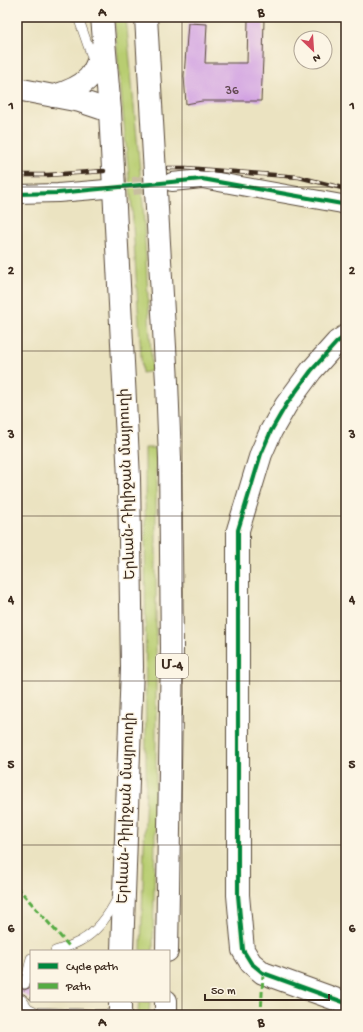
<svg xmlns="http://www.w3.org/2000/svg" width="363" height="1032" font-family="'Gochi Hand','Noto Sans Armenian',sans-serif">
  <style>
    .green { fill: #b8cd71; stroke: #7a7c48 }
    .building { fill: #d09fe2 }
    .lines { fill: none; stroke-linecap: round; stroke-linejoin: round }
    .street-tunnel { stroke: #c8bea0; stroke-width: 18; stroke-dasharray: 18 9; stroke-linecap: butt }
    .lane-casing { stroke: #554636; stroke-width: 10 }
    .street-casing { stroke: #554636; stroke-width: 20 }
    .secondary-casing { stroke: #554636; stroke-width: 24 }
    .highway-casing { stroke: #554636; stroke-width: 24 }
    .lane { stroke: #fff; stroke-width: 9 }
    .street { stroke: #fff; stroke-width: 18 }
    .secondary { stroke: #fff; stroke-width: 22 }
    .highway { stroke: #fff; stroke-width: 22 }
    .rail-casing { stroke: #3b2a1e; stroke-width: 4.5 }
    .rail { stroke: #fcf5e5; stroke-width: 3; stroke-dasharray: 9; stroke-linecap: butt }
    .quiet { stroke: #55ab43; stroke-width: 3; stroke-dasharray: 6 3; stroke-linecap: butt }
    .cycleway-casing { stroke: #fcf5e5; stroke-width: 6 }
    .cycleway { stroke: #00873e; stroke-width: 4 }
    .grid { fill: none; stroke: #3b2a1e; stroke-width: 1; stroke-opacity: 0.55 }
    .labels { text-anchor: middle; dominant-baseline: central; stroke-width: 3; stroke-linejoin: round; paint-order: stroke }
    .number-label { font-size: 13px; fill: #60474f }
    .shield { fill: #fcf5e5; stroke: #75675a; stroke-width: 1 }
    .shield-label { font-size: 14px; font-weight: bold; fill: #3b2a1e }
    .street-label { font-size: 15px; fill: #3b2a1e; stroke: #fcf5e5 }
    .neatline { fill: none; stroke: #3b2a1e; stroke-width: 1.5 }
    .grid-label { font-size: 13px; text-anchor: middle; font-weight: bold; fill: #3b2a1e }
  </style>
  <rect width="100%" height="100%" fill="#fcf5e5"/>
  <filter id="ink" filterUnits="userSpaceOnUse"><feTurbulence type="fractalNoise" baseFrequency=".025" numOctaves="2"/><feDisplacementMap in="SourceGraphic" scale="8" xChannelSelector="R" yChannelSelector="G"/><feConvolveMatrix kernelMatrix="1 2 1 2 8 2 1 2 1" color-interpolation-filters="sRGB"/></filter>
  <filter id="wash" filterUnits="userSpaceOnUse"><feTurbulence type="fractalNoise" baseFrequency=".012" numOctaves="4" result="noise"/><feDisplacementMap in="SourceGraphic" scale="16" xChannelSelector="R" yChannelSelector="G"/><feGaussianBlur stdDeviation="0.9" result="paint"/><feColorMatrix in="noise" values="0 0 0 0 0 0 0 0 0 0 0 0 0 0 0 0 0 1.4 0 .05"/><feComposite in="paint" operator="in"/></filter>
  <g filter="url(#wash)">
    <rect width="100%" height="100%" fill="#ebe3c1"/>
    <!-- green -->
    <g class="green">
      <path d="M114 17H126L143 205 152 371 142 373 132 209Z"/>
      <path d="M145 448H156V779L153 951H141L146 780Z"/>
      <path d="M139 1001H150L149 1015H138Z"/>
    </g>
    <g id="blocks">
      <!-- building -->
      <g class="building">
        <path d="M248 19H264L263 59 261 101H202L186 104 184 76 188 23 207 24 205 63H247Z"/>
        <path d="M17 983H19L21 988 24 990 29 988 31 985V1000L24 994H21L17 997Z"/>
      </g>
    </g>
  </g>
  <g filter="url(#ink)">
    <use href="#blocks" fill-opacity="0" stroke="#554636" stroke-width="1"/>
    <g class="lines">
      <!-- street-tunnel -->
      <path class="street-tunnel" d="M106 189 169 182"/>
      <!-- lane casing -->
      <g class="lane-casing">
        <g id="lane">
          <path d="M78 17 94 63"/>
          <path d="M55 951C64 948 74 945 82 940 98 931 110 913 118 897"/>
          <path d="M25 984 31 958"/>
          <path d="M22 1000 28 1008 36 1012 120 1015"/>
        </g>
      </g>
      <!-- street casing -->
      <g class="street-casing">
        <g id="street">
          <path d="M172 182 202 179 342 204 346 206"/>
          <path d="M17 194 58 193 106 189"/>
        </g>
      </g>
      <!-- secondary casing -->
      <g class="secondary-casing">
        <g id="secondary">
          <path d="M17 89 80 101 110 111"/>
          <path d="M54 96C88 86 96 76 104 41"/>
          <path d="M346 336 337 342 311 371 286 405 271 431 261 454 238 530V895L243 950 251 963 263 973 346 1003"/>
        </g>
      </g>
      <!-- highway casing -->
      <g class="highway-casing">
        <g id="highway">
          <path d="M102 17 110 111 129 478 132 667 122 951"/>
          <path d="M146 17 167 382 170 458 172 648 167 951"/>
          <path d="M120 1015V1001"/>
          <path d="M166 1015V1001"/>
        </g>
      </g>
      <!-- lane -->
      <use href="#lane" class="lane"/>
      <!-- street -->
      <use href="#street" class="street"/>
      <!-- secondary -->
      <use href="#secondary" class="secondary"/>
      <!-- highway -->
      <use href="#highway" class="highway"/>
      <!-- rail casing -->
      <g class="rail-casing">
        <g id="rail">
          <path d="M168 168H186L299 177 346 189"/>
          <path d="M17 175H48L104 171"/>
        </g>
      </g>
      <!-- rail -->
      <use href="#rail" class="rail"/>
      <!-- quiet -->
      <g class="quiet">
        <path d="M17 887 69 946"/>
        <path d="M261 1015 263 973"/>
      </g>
      <!-- cycleway casing -->
      <g class="cycleway-casing">
        <g id="cycleway">
          <path d="M17 194 58 193 202 179 342 204 346 206"/>
          <path d="M346 336 337 342 311 371 286 405 271 431 261 454 238 530V895L243 950 251 963 263 973 346 1003"/>
        </g>
      </g>
      <!-- cycleway -->
      <use href="#cycleway" class="cycleway"/>
    </g>
  </g>
  <!-- grid -->
  <path class="grid" d="M182 17V1015M17 187H346M17 351H346M17 516H346M17 681H346M17 845H346"/>
  <g class="labels">
    <!-- number labels -->
    <g class="number-label">
      <text x="232" y="91">36</text>
    </g>
    <!-- shield labels -->
    <rect class="shield" x="156" y="654" width="32" height="24" rx="3"/>
    <g class="shield-label">
      <text x="172" y="666">Մ-4</text>
    </g>
    <!-- street labels -->
    <g class="street-label">
      <text transform="translate(128 484) rotate(-92)">Երևան-Դիլիջան մայրուղի</text>
      <text transform="translate(127 808) rotate(-88)">Երևան-Դիլիջան մայրուղի</text>
    </g>
  </g>
  <!-- margin -->
  <rect width="363" height="1032" fill="none" stroke="#fcf5e5" stroke-width="44"/>
  <!-- legend -->
  <rect x="30" y="950" width="140" height="52" fill="#fcf5e5" stroke="#afa495"/>
  <rect x="38" y="963" width="20" height="6" fill="#00873e" stroke="#afa495"/>
  <text x="66" y="970" font-size="12" fill="#3b2a1e">Cycle path</text>
  <rect x="38" y="983" width="20" height="6" fill="#55ab43" stroke="#afa495"/>
  <text x="66" y="990" font-size="12" fill="#3b2a1e">Path</text>
  <!-- north arrow -->
  <g transform="translate(313 50) rotate(155)"><circle r="19" fill="#fcf5e5" stroke="#afa495"/>
  <path d="M0-3L7 15L0 10L-7 15Z" fill="#d1495b"/>
  <text y="-6" font-size="11" font-weight="bold" text-anchor="middle" fill="#3b2a1e">N</text>
  </g>
  <!-- scale -->
  <path d="M205 994v6h124v-6" fill="none" stroke="#3b2a1e" stroke-width="2"/>
  <text x="211" y="994" font-size="12" fill="#3b2a1e" stroke="#fcf5e5" stroke-width="3" paint-order="stroke">50 m</text>
  <rect x="22" y="22" width="319" height="988" class="neatline"/>
  <g class="grid-label">
    <text x="102" y="16">A</text>
    <text x="261" y="16">B</text>
    <text x="11" y="109">1</text>
    <text x="352" y="109">1</text>
    <text x="11" y="274">2</text>
    <text x="352" y="274">2</text>
    <text x="11" y="438">3</text>
    <text x="352" y="438">3</text>
    <text x="11" y="603">4</text>
    <text x="352" y="603">4</text>
    <text x="11" y="768">5</text>
    <text x="352" y="768">5</text>
    <text x="11" y="932">6</text>
    <text x="352" y="932">6</text>
    <text x="102" y="1026">A</text>
    <text x="261" y="1026">B</text>
  </g>
</svg>
